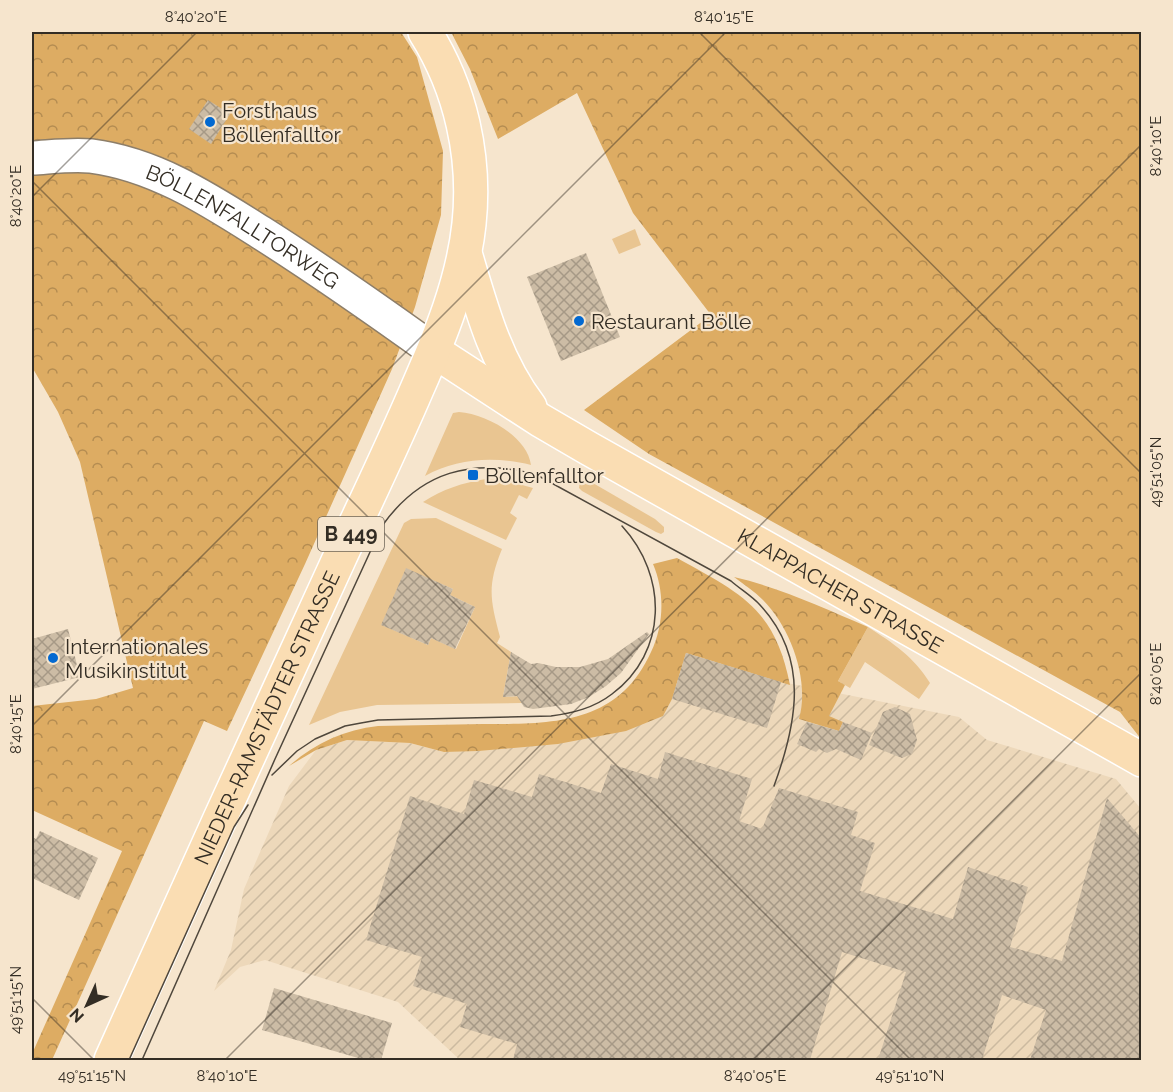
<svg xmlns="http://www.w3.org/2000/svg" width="1173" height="1092" font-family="Raleway,sans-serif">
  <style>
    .industrial { fill: url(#industrial-furrows) }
    .green { fill: #e9c591; fill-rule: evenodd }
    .forest { fill: url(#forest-crowns) }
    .building { fill: url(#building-cross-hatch) }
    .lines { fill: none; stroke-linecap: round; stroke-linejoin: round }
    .minor-casing { stroke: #8d7e69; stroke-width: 36 }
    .major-casing { stroke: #fff; stroke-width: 36 }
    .minor { stroke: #fff; stroke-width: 33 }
    .major { stroke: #faddb3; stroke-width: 33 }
    .tram { stroke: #4f473c; stroke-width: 1.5 }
    .ticks { fill: none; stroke: #332d24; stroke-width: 1.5; stroke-opacity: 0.45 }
    .poi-dot { fill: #0369d1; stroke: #f6e5cd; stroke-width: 2 }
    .labels { text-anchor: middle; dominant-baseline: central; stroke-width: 4.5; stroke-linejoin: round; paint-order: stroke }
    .shield { fill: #f6e5cd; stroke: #6e6457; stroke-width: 1.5 }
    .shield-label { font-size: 20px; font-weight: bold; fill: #332d24 }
    .poi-label { font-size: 21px; fill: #332d24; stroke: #f6e5cd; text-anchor: start }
    .street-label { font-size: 21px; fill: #332d24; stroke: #f6e5cd }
    .neatline { fill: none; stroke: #332d24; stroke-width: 2 }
    .ticks-label { font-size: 15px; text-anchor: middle; fill: #332d24 }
  </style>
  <defs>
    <pattern id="industrial-furrows" width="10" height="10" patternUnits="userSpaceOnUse" patternTransform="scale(1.5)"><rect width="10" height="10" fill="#edd8ba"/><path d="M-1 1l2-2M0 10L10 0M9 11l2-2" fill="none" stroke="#ccbaa0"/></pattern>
    <pattern id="forest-crowns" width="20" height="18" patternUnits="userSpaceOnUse" patternTransform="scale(1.5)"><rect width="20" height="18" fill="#ddac63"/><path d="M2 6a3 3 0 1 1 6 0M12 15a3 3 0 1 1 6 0" fill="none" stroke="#b48c51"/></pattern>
    <pattern id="building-cross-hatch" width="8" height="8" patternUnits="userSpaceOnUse" patternTransform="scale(1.5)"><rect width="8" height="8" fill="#ccbca5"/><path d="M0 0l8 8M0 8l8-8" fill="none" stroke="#a69986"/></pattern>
  </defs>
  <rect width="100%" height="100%" fill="#f6e5cd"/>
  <!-- industrial -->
  <path class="industrial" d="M686 653 782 682 959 717 987 740 1116 779 1141 809V1060H460L398 1002 265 960 240 967 214 991 231 950 244 889 289 786 316 750 347 740 410 743 444 752 558 744Z"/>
  <!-- green -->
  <g class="green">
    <path d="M635 229 641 245 619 254 612 239Z"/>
    <path d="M459 412C486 414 527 436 531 465 495 456 457 458 425 476L453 413Z"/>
    <path d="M486 479 508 481 533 488 527 499 519 495 510 513 517 518 506 540 423 502C443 489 462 483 486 479Z"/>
    <path d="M580 479H586L655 519 664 527V532L661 534 656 532 582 491 579 488Z"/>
    <path d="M436 518 502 549C487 586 490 599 500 637L497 643 511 652 503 697 521 696 522 703 377 705 340 712 309 725 404 523 411 519ZM406 569 453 589 450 595 475 607 456 649 431 638 428 645 382 625Z"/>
    <path d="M868 627C893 643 914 657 930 683L919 699 865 662 850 688 838 681Z"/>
  </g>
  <!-- forest -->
  <g class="forest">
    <path d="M32 32H401L417 57 443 151 441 215 415 307 392 369 305 564 227 731 204 721 52 1060H32V1054L122 851 32 810V706L96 699 133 688 80 462 58 412 32 367Z"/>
    <path d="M451 32H1141V739L1120 712 649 454 584 410 711 315 633 213 577 93 498 139 470 69Z"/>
    <path d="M677 558C740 593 775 608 790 685L686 653 672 699 663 716 626 731 558 744 478 751 444 752 410 743 347 740 316 750 289 766C315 743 344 730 378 726 413 725 448 725 483 724 552 724 618 725 651 652 664 625 665 592 653 564Z"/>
    <path d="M734 577C781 588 824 608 868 627L838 681 845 685 829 716 843 722 839 731 799 719C810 681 791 628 763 600 754 591 743 584 734 577Z"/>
  </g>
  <!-- building -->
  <g class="building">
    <path d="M208 100 230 114 211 144 189 129Z"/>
    <path d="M586 253 620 337 561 361 527 277Z"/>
    <path d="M406 568 453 589 450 595 475 607 455 649 431 638 428 645 381 625Z"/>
    <path d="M68 629 80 677 32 689V639Z"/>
    <path d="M647 632 649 634 621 673 606 686 589 697 571 704 533 709 524 707 517 696 503 697 511 652 531 664 538 663 556 667H580L608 659Z"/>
    <path d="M686 653 781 682 767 728 672 699Z"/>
    <path d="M895 707 910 714 917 740 912 754 902 758 869 745 883 712Z"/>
    <path d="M807 722 839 731 843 722 872 733 861 760 836 749 827 753 819 749 816 752 797 744Z"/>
    <path d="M665 752 752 779 739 821 762 829 779 788 858 812 851 835 875 843 860 891 953 919 968 867 1028 887 1010 947 1062 961 1107 798 1142 839V1060H1030L1046 1010 1002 995 982 1060H878L906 972 842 952 810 1060H513L517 1044 460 1027 467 1004 413 986 422 957 366 940 410 796 464 814 474 780 532 797 539 774 601 793 611 764 658 779Z"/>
    <path d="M40 831 98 858 79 900 32 878V837L36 839Z"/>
    <path d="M274 988 392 1023 381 1060H365L262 1030Z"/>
  </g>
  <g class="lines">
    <!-- minor casing -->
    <g class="minor-casing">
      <g id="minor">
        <path id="s1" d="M32 158C50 157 72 154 91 156 154 164 208 199 260 232 320 270 377 310 434 351"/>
      </g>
    </g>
    <!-- major casing -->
    <g class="major-casing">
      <g id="major">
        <path d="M465 253C481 307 495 361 530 407"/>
        <path id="s2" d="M434 351 540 420 588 448 1142 760"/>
        <path id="s3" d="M111 1060C186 892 263 724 340 557 366 501 393 445 417 389 440 337 463 281 469 224 476 157 461 89 425 32"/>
      </g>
    </g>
    <!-- minor -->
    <use href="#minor" class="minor"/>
    <!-- major -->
    <use href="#major" class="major"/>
    <!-- tram -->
    <g class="tram">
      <path d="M272 775 297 751 315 739 345 726 361 723 378 720 551 716C573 713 594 708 612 694 668 652 668 576 622 526"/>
      <path d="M129 1060 234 827 248 805"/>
      <path d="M142 1060 275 759 382 526C421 471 472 458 535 474L731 581C740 589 752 596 760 605 810 659 797 723 774 786"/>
    </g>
  </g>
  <!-- ticks -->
  <path class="ticks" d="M699 32 1142 474M32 181 911 1060M32 197 197 32M32 726 726 32M32 998 94 1060M225 1060 1142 144M753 1060 1142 672"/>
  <!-- markers -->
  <g class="poi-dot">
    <circle cx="210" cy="122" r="6"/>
    <circle cx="579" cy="321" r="6"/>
    <rect x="467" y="469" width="12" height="12" rx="3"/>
    <circle cx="53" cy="658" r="6"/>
  </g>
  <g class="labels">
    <!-- shield labels -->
    <rect class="shield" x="318" y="517" width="66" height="34" rx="4.5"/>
    <g class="shield-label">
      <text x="351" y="534">B 449</text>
    </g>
    <!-- poi labels -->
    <g class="poi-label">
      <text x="222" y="110">Forsthaus<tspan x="222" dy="24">Böllenfalltor</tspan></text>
      <text x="591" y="321">Restaurant Bölle</text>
      <text x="485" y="475">Böllenfalltor</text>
      <text x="65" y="646">Internationales<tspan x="65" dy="24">Musikinstitut</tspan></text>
    </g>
    <!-- street labels -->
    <g class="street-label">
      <text stroke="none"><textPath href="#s1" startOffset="228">BÖLLENFALLTORWEG</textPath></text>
      <text stroke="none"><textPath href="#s2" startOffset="472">KLAPPACHER STRASSE</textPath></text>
      <text stroke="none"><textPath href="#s3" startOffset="376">NIEDER-RAMSTÄDTER STRASSE</textPath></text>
    </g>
  </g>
  <!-- border -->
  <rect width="1173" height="1092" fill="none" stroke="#f6e5cd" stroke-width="66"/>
  <!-- north arrow -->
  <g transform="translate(87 1005) rotate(225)" stroke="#f6e5cd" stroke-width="4.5" paint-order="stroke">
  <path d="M0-4.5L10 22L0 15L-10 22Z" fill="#332d24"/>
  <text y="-9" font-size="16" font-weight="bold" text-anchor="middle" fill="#332d24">N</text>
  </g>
  <rect x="33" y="33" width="1107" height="1026" class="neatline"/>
  <g class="ticks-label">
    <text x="196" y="22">8°40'20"E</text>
    <text x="724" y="22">8°40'15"E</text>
    <text transform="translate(1156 146) rotate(-90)" y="5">8°40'10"E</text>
    <text transform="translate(16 196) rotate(-90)" y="5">8°40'20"E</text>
    <text transform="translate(1156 472) rotate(-90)" y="5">49°51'05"N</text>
    <text transform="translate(1156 674) rotate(-90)" y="5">8°40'05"E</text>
    <text transform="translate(16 724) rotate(-90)" y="5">8°40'15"E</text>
    <text transform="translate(16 1000) rotate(-90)" y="5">49°51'15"N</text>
    <text x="92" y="1081">49°51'15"N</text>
    <text x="227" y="1081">8°40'10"E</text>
    <text x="755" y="1081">8°40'05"E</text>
    <text x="910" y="1081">49°51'10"N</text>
  </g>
</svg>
